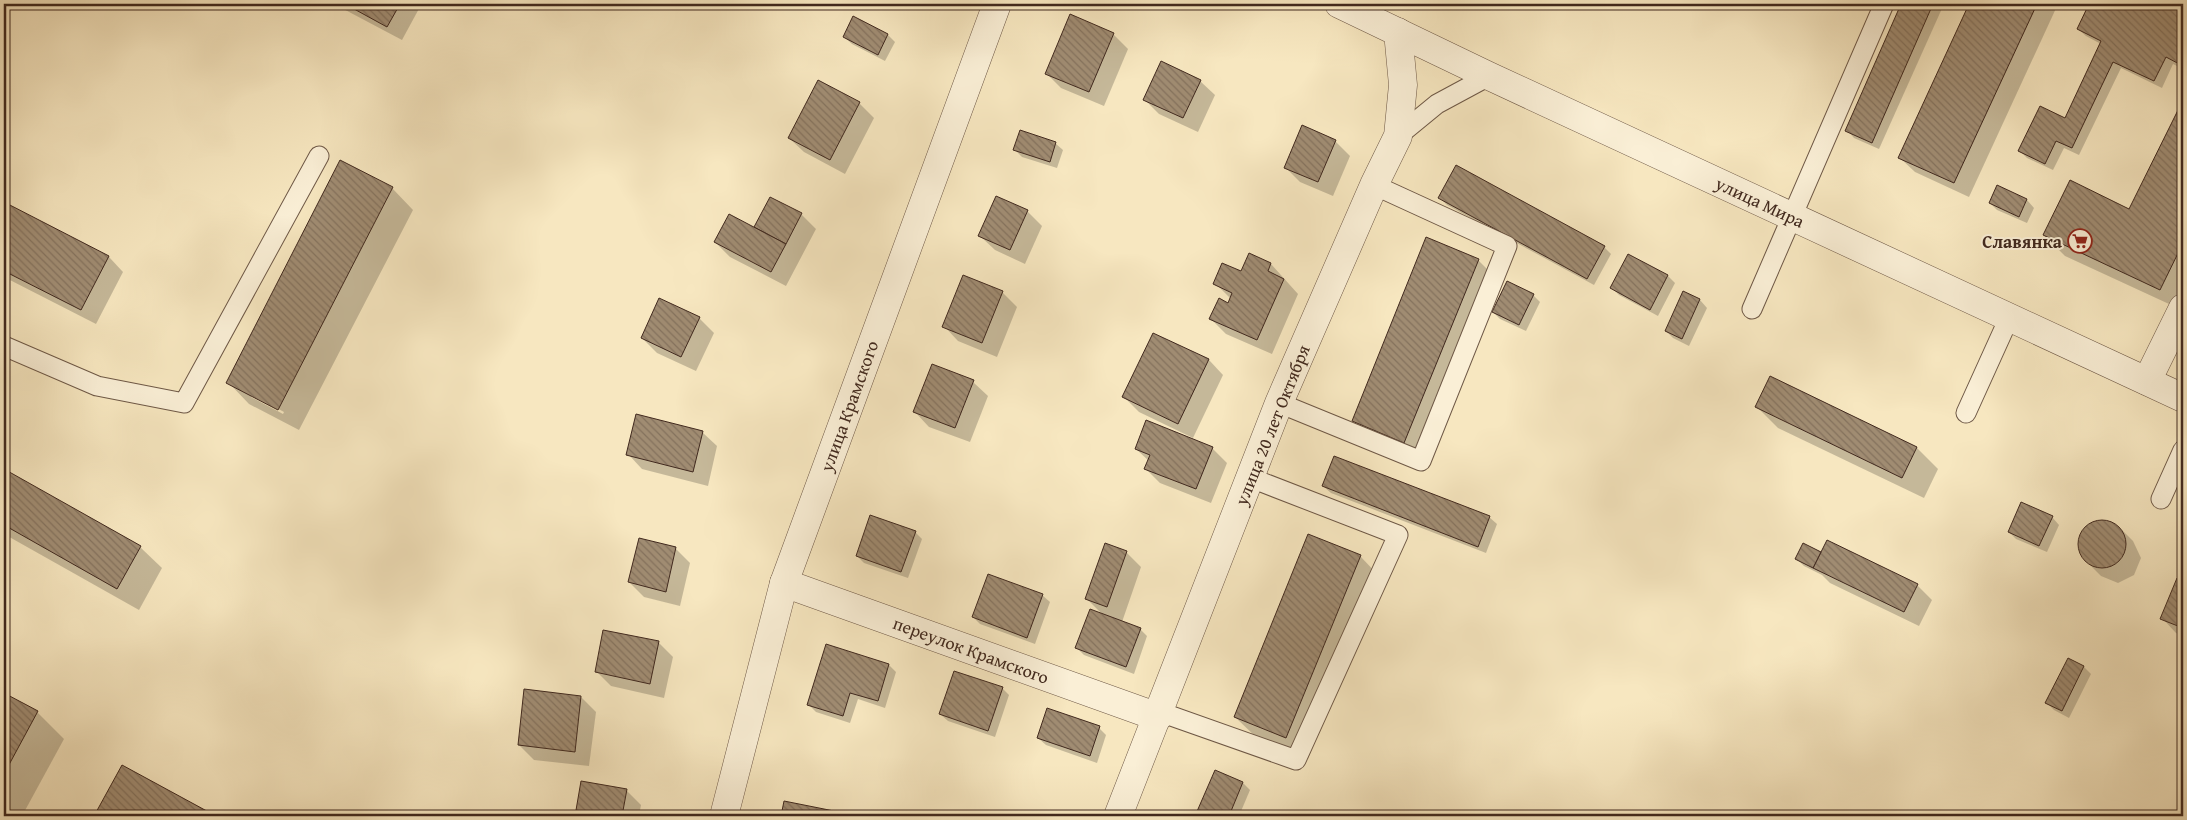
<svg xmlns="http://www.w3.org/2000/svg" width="2187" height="820" font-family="'Gentium Book Plus',serif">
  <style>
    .shadow { fill: #0003; fill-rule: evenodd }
    .building { fill: url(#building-back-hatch); stroke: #41291e }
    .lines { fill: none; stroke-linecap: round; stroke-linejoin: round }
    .service-casing { stroke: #6e5846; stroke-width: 21 }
    .minor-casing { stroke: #6e5846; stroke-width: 29 }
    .service { stroke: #faefd6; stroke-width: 19 }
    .minor { stroke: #faefd6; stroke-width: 28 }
    .labels { text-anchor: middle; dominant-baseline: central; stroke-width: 4; stroke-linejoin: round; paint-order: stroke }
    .street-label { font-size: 18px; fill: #41291e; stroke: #faefd6 }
    .poi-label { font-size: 18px; font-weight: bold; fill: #41291e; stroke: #faefd6; text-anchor: end }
  </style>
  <defs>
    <pattern id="building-back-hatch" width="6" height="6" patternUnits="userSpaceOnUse" patternTransform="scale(1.25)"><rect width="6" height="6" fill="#a08c72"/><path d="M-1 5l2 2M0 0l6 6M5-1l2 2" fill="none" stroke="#84725d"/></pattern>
  </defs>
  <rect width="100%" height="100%" fill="#f7e7c0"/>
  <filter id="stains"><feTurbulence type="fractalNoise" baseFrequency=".004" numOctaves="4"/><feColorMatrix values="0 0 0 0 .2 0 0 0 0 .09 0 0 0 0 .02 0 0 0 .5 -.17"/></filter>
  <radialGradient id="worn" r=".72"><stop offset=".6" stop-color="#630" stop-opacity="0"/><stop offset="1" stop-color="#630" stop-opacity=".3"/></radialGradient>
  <!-- shadow -->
  <g class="shadow">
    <path d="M334 4H420L421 5 402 40Z"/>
    <path d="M1903 4H1944L1879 149 1854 138 1847 130Z"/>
    <path d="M1971 4H2058L1969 197 1915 172 1900 158Z"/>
    <path d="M2090 4H2169L2168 6 2183 13V69L2173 64 2162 88 2121 68 2079 155 2064 148 2053 170 2027 158 2020 151 2065 119 2101 44 2086 36 2078 29Z"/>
    <path d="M854 18 888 35 895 42 885 61 852 44 844 37Z"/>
    <path d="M1113 34 1128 49 1104 106 1061 88 1046 73Z"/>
    <path d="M1200 81 1215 95 1198 132 1159 114 1144 99Z"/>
    <path d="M859 103 874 118 845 174 804 152 789 138Z"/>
    <path d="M2183 103V307L2182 310 2065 256 2044 235 2130 211Z"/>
    <path d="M1335 141 1350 156 1333 196 1300 182 1285 167Z"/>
    <path d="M1055 143 1063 150 1057 168 1022 157 1015 150Z"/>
    <path d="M1998 187 2027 200 2034 208 2027 223 1997 210 1990 203Z"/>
    <path d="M392 188 413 210 299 430 249 404 228 382ZM251 394 284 412 283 414 251 397Z"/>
    <path d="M771 198 801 214 816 229 786 286 730 257 715 242 755 229Z"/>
    <path d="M1440 198 1604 247 1611 254 1594 285 1447 205Z"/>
    <path d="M4 203 109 257 123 272 96 324 4 277Z"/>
    <path d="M1027 211 1042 226 1025 264 995 250 980 236Z"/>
    <path d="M1250 255 1271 264 1298 294 1272 354 1226 334 1211 319 1228 304 1231 299 1215 283 1242 273Z"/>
    <path d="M1629 256 1668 276 1675 283 1658 316 1619 295 1612 288Z"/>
    <path d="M1478 260 1499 281 1426 463 1374 442 1353 421Z"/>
    <path d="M1002 292 1017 307 997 357 958 341 944 326Z"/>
    <path d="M1684 293 1700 300 1707 308 1689 346 1673 338 1666 331Z"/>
    <path d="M1533 295 1540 302 1526 331 1500 319 1493 312Z"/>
    <path d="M699 318 714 333 696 371 657 353 642 338Z"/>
    <path d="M1154 334 1209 360 1223 375 1193 438 1139 412 1124 397Z"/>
    <path d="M973 382 988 396 970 442 929 427 915 412Z"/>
    <path d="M1757 407 1917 448 1938 469 1924 498 1778 428Z"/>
    <path d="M702 432 717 446 708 486 642 469 628 454Z"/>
    <path d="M1212 448 1227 463 1211 503 1160 483 1146 469 1149 461 1136 449Z"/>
    <path d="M4 470 140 547 162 568 139 610 4 534Z"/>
    <path d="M1323 486 1489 517 1497 524 1486 553 1331 493Z"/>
    <path d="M2052 517 2059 525 2047 552 2016 539 2009 532Z"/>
    <path d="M2101 520 2118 526 2133 541 2141 558 2134 575 2118 583 2101 576 2086 561 2078 545 2084 528Z"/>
    <path d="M915 532 922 539 908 578 864 563 857 556Z"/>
    <path d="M675 548 690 563 680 606 644 597 629 582Z"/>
    <path d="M1126 552 1141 567 1122 622 1140 629 1147 636 1134 674 1084 655 1077 648 1103 615 1086 598Z"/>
    <path d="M1820 553 1917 585 1932 600 1919 626 1830 583 1822 575 1804 566 1797 559Z"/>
    <path d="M1360 556 1381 578 1308 759 1257 738 1235 717Z"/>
    <path d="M2178 580 2183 582V636L2176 633 2162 618Z"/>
    <path d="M1042 595 1050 602 1035 644 980 624 973 617Z"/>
    <path d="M658 642 673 657 664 698 611 686 596 671Z"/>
    <path d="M826 645 889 665 896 672 885 708 858 699 850 723 816 712 808 704Z"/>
    <path d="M2069 660 2084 667 2091 674 2069 718 2054 710 2047 703Z"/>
    <path d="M1002 688 1009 695 995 737 948 721 940 714Z"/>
    <path d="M4 694 37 712 64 739 22 816H4Z"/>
    <path d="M581 697 596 712 589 766 534 760 519 745Z"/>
    <path d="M1099 728 1106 735 1097 763 1046 745 1038 738Z"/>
    <path d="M123 767 214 816H96Z"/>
    <path d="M1215 771 1243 783 1250 790 1239 816H1197Z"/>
    <path d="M582 782 626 790 641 805 639 816H576Z"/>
    <path d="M785 802 833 812 838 816H782Z"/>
  </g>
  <!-- building -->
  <g class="building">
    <path d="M345 4H400L387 27Z"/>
    <path d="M1901 4H1933L1872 143 1845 131Z"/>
    <path d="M1969 4H2037L1954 183 1898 158Z"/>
    <path d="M2089 4H2167L2183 11V66L2166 57 2154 81 2113 62 2072 148 2056 141 2045 164 2018 151 2040 106 2065 118 2101 41 2077 29Z"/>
    <path d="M1070 14 1114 33 1089 92 1045 74Z"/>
    <path d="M853 16 888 34 878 55 843 37Z"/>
    <path d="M1161 61 1201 80 1183 118 1143 100Z"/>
    <path d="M818 80 860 102 830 160 788 138Z"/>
    <path d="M2183 100V243L2160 290 2043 235 2070 180 2129 209Z"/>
    <path d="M1302 125 1336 140 1318 182 1284 168Z"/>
    <path d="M1020 130 1056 142 1050 162 1013 150Z"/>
    <path d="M340 160 393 187 278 410 226 383Z"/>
    <path d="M1456 165 1605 246 1587 279 1438 198Z"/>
    <path d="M1997 185 2027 199 2019 217 1989 203Z"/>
    <path d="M996 196 1028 210 1010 250 978 236Z"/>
    <path d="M770 197 802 213 786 244 754 227Z"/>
    <path d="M4 202 109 256 81 310 4 271Z"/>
    <path d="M729 214 786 244 771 272 714 242Z"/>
    <path d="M1426 237 1479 259 1404 443 1352 421Z"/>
    <path d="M1249 253 1271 263 1268 271 1284 279 1257 340 1209 319 1219 298 1228 303 1232 293 1213 284 1222 263 1241 271Z"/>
    <path d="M1628 254 1668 275 1650 310 1610 288Z"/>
    <path d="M963 275 1003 291 982 343 942 327Z"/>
    <path d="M1507 281 1534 294 1519 325 1492 312Z"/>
    <path d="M1683 291 1700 299 1682 339 1665 331Z"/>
    <path d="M659 298 700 317 681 357 641 338Z"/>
    <path d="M1153 333 1209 359 1178 424 1122 397Z"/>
    <path d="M932 364 974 380 955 428 913 412Z"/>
    <path d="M1770 376 1917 447 1902 478 1755 407Z"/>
    <path d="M636 414 703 431 693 472 626 455Z"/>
    <path d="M1146 420 1213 447 1196 489 1144 469 1150 455 1135 449Z"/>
    <path d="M1334 456 1490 516 1478 547 1322 486Z"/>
    <path d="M4 469 141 546 117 589 4 525Z"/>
    <path d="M2021 502 2053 516 2039 546 2008 532Z"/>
    <path d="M870 515 916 531 901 572 856 556Z"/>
    <circle cx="2102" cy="544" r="24"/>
    <path d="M1308 534 1361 555 1286 738 1234 717Z"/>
    <path d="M639 538 676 547 666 592 628 582Z"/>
    <path d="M1827 540 1918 584 1904 612 1813 568Z"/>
    <path d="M1105 543 1127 551 1107 607 1085 599Z"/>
    <path d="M1803 543 1821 552 1813 568 1795 559Z"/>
    <path d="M988 574 1043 594 1027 638 972 617Z"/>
    <path d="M2177 578 2183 581V628L2160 619Z"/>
    <path d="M1090 609 1141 628 1126 667 1075 648Z"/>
    <path d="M603 630 659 641 650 684 595 672Z"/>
    <path d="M826 644 889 664 878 701 850 693 843 716 807 705Z"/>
    <path d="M2068 658 2084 666 2062 711 2045 703Z"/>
    <path d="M954 671 1003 687 988 731 939 714Z"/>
    <path d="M524 689 581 696 575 752 518 745Z"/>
    <path d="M4 693 38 711 4 774Z"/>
    <path d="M1047 708 1100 726 1090 756 1037 738Z"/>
    <path d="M122 765 216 816H94Z"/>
    <path d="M1215 770 1243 782 1229 816H1195Z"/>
    <path d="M581 781 627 789 622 816H575Z"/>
    <path d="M784 801 834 811 833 816H781Z"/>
  </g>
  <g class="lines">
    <!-- service casing -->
    <g class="service-casing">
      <g id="service">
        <path d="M1398 136 1437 104 1489 76"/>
        <path d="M1752 309 1884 4"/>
        <path d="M4 346 97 386 184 403 319 156"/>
        <path d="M1279 403 1421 461 1507 246 1374 185"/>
        <path d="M1966 413 2009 318"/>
        <path d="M2161 499 2183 450"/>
        <path d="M1160 712 1296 760 1398 535 1251 478"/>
      </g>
    </g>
    <!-- minor casing -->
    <g class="minor-casing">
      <g id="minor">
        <path d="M1339 4 1489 76 2183 398"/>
        <path d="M2147 381 2183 308"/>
        <path d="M784 583 1158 717"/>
        <path d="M724 816 784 583 997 4"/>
        <path d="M1118 816 1279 403 1374 185 1398 136 1403 85 1398 32"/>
      </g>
    </g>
    <!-- service -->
    <use href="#service" class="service"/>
    <!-- minor -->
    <use href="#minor" class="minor"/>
  </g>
  <!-- icons -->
  <defs>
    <g id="supermarket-ring" transform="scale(1.25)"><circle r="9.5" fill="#faefd6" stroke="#8f2418" stroke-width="1.5"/><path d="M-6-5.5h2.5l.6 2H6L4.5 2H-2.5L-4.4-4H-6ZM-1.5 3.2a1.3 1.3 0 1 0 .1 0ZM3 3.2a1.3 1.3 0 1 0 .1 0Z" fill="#8f2418"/></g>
  </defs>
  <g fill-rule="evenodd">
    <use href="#supermarket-ring" x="2080" y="241"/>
  </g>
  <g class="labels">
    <!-- street labels -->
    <g class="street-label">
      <text transform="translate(1760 202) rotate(25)">улица Мира</text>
      <text transform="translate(849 406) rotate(-70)">улица Крамского</text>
      <text transform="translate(1272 425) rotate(-68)">улица 20 лет Октября</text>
      <text transform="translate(971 650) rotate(20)">переулок Крамского</text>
    </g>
    <!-- poi labels -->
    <g class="poi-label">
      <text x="2062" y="241">Славянка</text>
    </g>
  </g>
  <!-- margin -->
  <rect width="2187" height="820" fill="none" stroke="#f7e7c0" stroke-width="20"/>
  <rect x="5" y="5" width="2177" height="810" fill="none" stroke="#41291e" stroke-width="2.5"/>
  <rect x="10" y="10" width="2167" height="800" fill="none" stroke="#41291e"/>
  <rect width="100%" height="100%" filter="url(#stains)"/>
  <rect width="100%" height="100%" fill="url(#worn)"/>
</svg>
